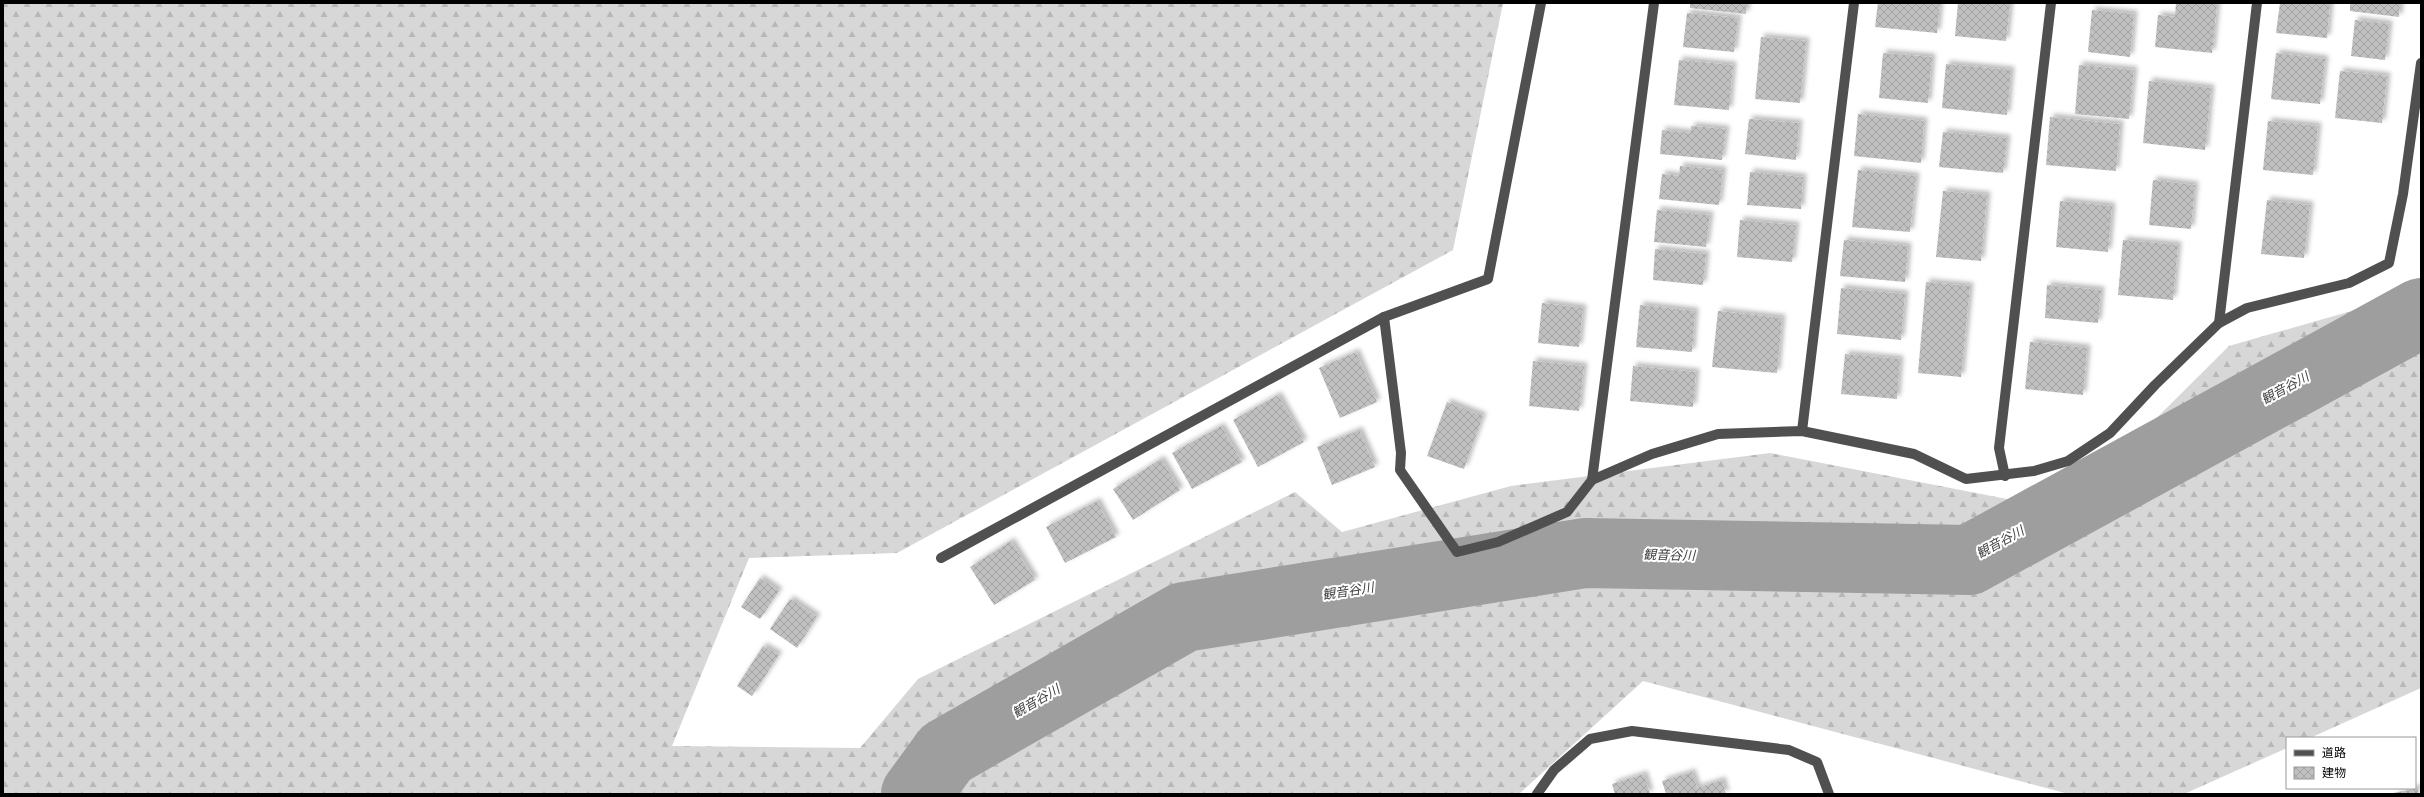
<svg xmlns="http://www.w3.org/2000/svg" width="2424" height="797" font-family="Figtree,'Noto Sans JP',sans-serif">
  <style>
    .forest { fill: url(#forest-firs) }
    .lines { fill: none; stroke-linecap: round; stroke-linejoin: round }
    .river { stroke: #9e9e9e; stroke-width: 70 }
    .building { fill: url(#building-cross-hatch); filter: url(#shadow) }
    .minor { stroke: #505050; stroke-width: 10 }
    .labels { text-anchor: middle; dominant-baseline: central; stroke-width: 4; stroke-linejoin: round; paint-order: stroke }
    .water-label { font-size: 13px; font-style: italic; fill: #3f3f3f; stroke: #fff }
  </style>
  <defs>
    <pattern id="forest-firs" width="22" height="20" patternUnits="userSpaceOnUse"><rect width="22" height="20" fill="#d7d7d7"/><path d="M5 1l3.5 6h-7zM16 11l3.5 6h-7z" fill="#b7b7b7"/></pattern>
    <pattern id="building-cross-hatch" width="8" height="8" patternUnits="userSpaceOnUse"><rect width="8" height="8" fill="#c0c0c0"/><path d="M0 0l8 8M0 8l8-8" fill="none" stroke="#a3a3a3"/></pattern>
    <filter id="shadow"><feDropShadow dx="3.5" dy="-3.5" stdDeviation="2" flood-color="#0004"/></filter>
  </defs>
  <rect width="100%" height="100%" fill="#fff"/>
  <!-- forest -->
  <path class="forest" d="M3 3H1503L1453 250 897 553 749 558 672 746 860 748 918 679 1295 492 1342 532 1511 486 1770 453 2064 510 2229 346 2421 291V688L2310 738H2287V748L2184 794H2069L1643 681 1519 794H3Z"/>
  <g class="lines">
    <!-- river -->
    <path class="river" d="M916 794 946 753 1184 617 1585 553 1969 560 2421 313"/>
  </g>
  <!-- building -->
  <g class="building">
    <path d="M1690 3H1747L1746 14 1690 8Z"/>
    <path d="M1878 3H1940L1937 33 1875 27Z"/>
    <path d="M1958 3H2010L2006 41 1955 36Z"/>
    <path d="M2176 3 2217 4 2212 53 2155 47 2158 15 2175 17Z"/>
    <path d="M2280 3H2330L2327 38 2276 33Z"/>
    <path d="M2350 3H2400L2399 17 2350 11Z"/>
    <path d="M2092 10 2134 14 2130 57 2088 52Z"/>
    <path d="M1687 13 1738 18 1734 52 1683 47Z"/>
    <path d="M2355 20 2389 24 2385 60 2351 56Z"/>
    <path d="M1761 37 1806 41 1800 103 1755 99Z"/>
    <path d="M1883 53 1932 57 1928 103 1879 98Z"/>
    <path d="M2276 53 2325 59 2320 104 2271 99Z"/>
    <path d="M1679 60 1733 65 1729 110 1674 105Z"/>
    <path d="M1946 64 2011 70 2007 115 1942 108Z"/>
    <path d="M2079 65 2134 70 2129 119 2075 114Z"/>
    <path d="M2340 71 2387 76 2382 123 2335 118Z"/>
    <path d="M2149 81 2211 88 2205 150 2143 143Z"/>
    <path d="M1858 114 1924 121 1921 163 1854 156Z"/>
    <path d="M2050 117 2120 124 2116 171 2046 165Z"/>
    <path d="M1749 119 1799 123 1796 160 1745 154Z"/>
    <path d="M2268 121 2318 126 2313 175 2263 170Z"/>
    <path d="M1691 126 1726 129 1722 160 1660 154 1662 130 1691 133Z"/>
    <path d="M1943 132 2007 138 2003 173 1939 167Z"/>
    <path d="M1680 166 1723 170 1719 205 1659 199 1662 174 1679 176Z"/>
    <path d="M1858 170 1916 176 1910 232 1852 227Z"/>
    <path d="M1750 172 1803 177 1801 209 1747 205Z"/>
    <path d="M2153 180 2195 185 2191 229 2149 225Z"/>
    <path d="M1943 191 1987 195 1981 261 1936 257Z"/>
    <path d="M2267 200 2310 205 2304 258 2261 254Z"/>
    <path d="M2060 201 2112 206 2108 252 2056 247Z"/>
    <path d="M1657 210 1710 215 1706 247 1654 242Z"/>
    <path d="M1740 220 1796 225 1792 262 1737 257Z"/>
    <path d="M1844 240 1908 246 1905 282 1840 276Z"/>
    <path d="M2123 240 2178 245 2173 300 2118 295Z"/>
    <path d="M1655 249 1706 254 1703 285 1653 280Z"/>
    <path d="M1926 282 1970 286 1961 377 1918 373Z"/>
    <path d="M2047 285 2101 290 2098 323 2045 318Z"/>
    <path d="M1841 288 1905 294 1901 340 1837 334Z"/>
    <path d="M1542 303 1583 308 1579 347 1538 343Z"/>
    <path d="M1640 305 1695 311 1692 352 1636 347Z"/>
    <path d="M1718 311 1782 318 1777 373 1712 367Z"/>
    <path d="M2030 342 2087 348 2083 395 2025 389Z"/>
    <path d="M1356 352 1377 402 1340 418 1319 368Z"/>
    <path d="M1845 354 1900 359 1897 399 1841 394Z"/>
    <path d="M1533 361 1584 366 1579 411 1529 406Z"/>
    <path d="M1633 366 1696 372 1693 407 1630 401Z"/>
    <path d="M1278 395 1304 442 1258 467 1233 420Z"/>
    <path d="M1447 402 1483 416 1464 469 1427 456Z"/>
    <path d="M1221 426 1242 462 1192 489 1172 453Z"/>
    <path d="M1359 430 1375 467 1332 485 1317 447Z"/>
    <path d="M1161 459 1180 490 1133 520 1113 489Z"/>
    <path d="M1097 501 1116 537 1065 563 1046 527Z"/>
    <path d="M1011 541 1035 580 994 605 970 567Z"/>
    <path d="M760 578 779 591 760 619 741 607Z"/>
    <path d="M790 599 817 617 797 648 770 629Z"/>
    <path d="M763 646 779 655 752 696 737 686Z"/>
    <path d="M1692 772 1697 788 1722 780 1726 794H1666L1662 781Z"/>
    <path d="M1644 774 1650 794H1615L1612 784Z"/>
    <path d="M2418 788 2419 794H2393V793Z"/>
  </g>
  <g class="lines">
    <!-- minor -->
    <g class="minor">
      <path d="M1654 3 1592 480 1652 454 1718 434 1802 431 1914 454 1966 479 2034 471 2068 461 2110 433 2155 385 2219 323 2247 308 2349 283 2389 263 2403 194 2421 63"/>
      <path d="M1384 317 1401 453 1400 470 1457 552 1498 542 1567 512 1592 480"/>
      <path d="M2219 323 2257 3"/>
      <path d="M1802 431 1854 3"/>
      <path d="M2005 476 1999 448 2051 3"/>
      <path d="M941 558 1384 317 1488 279 1541 3"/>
      <path d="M1537 794 1554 770 1590 739 1632 731 1789 750 1817 762 1829 794"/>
    </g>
  </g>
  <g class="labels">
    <!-- water labels -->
    <g class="water-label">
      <text transform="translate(2285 388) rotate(-29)">観音谷川</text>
      <text transform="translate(2000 542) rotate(-29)">観音谷川</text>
      <text transform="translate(1669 555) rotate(1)">観音谷川</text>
      <text transform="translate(1348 591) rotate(-9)">観音谷川</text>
      <text transform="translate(1036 701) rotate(-30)">観音谷川</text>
    </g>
  </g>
  <!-- border -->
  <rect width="2424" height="797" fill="none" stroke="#000000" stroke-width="8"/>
  <!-- legend -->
  <rect x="2286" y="737" width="130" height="52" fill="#ffffff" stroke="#999999"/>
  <rect x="2294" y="750" width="20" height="6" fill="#505050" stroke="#999999"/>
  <text x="2322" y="757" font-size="12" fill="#000000">道路</text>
  <rect x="2294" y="767" width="20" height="12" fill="url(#building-cross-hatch)" stroke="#999999"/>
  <text x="2322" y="777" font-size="12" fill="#000000">建物</text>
</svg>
